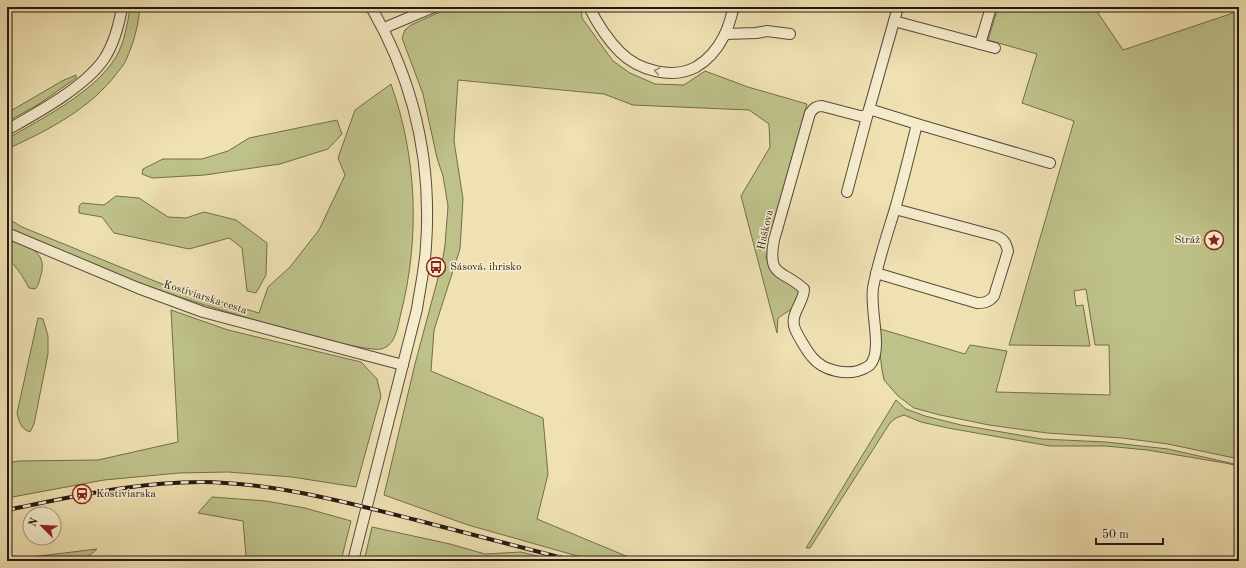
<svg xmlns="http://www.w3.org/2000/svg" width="1246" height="568" font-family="'Old Standard TT',serif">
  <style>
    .green { fill: #bec289; stroke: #716e4e }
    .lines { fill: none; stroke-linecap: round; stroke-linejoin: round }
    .minor-casing { stroke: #574b3c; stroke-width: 12 }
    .minor { stroke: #f5eccd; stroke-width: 10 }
    .rail-casing { stroke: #241914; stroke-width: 4 }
    .rail { stroke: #f5eccd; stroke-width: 2.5; stroke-dasharray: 8; stroke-linecap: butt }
    .oneway { stroke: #978d7a }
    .labels { text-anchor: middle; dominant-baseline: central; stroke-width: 3; stroke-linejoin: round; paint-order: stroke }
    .street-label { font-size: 11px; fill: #241914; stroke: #f5eccd }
    .poi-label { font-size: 11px; fill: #241914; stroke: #f5eccd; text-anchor: start }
  </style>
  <rect width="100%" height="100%" fill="#efe1b2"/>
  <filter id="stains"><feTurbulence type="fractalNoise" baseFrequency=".005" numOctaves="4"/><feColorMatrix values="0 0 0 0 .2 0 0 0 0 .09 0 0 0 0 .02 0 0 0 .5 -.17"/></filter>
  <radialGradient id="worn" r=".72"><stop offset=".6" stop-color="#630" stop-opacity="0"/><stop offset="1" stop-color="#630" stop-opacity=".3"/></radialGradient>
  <!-- green -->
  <g class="green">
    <path d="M130 7H140C138 27 134 42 126 60 124 65 120 69 117 73 90 109 47 131 7 149V139C42 118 94 93 116 57 124 44 128 22 130 7Z"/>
    <path d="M451 7H581L582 18 597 39 613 61 630 73 655 84 684 85 705 71 748 87 807 104 766 257C772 277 782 279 799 288 801 306 791 309 778 318L777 333 741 196 770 147 769 124 749 110 633 105 604 94 458 80 454 141 463 199 460 249 434 330 431 371 543 418 548 474 537 519 638 561H595L468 525 384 495 415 364 442 263 445 245 448 206 443 176 437 158 423 94 402 38 405 30 411 25Z"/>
    <path d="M998 7H1094L1123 50 1239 11V459L1168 444 1122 438 1047 433 989 425 940 415 914 408 898 396 884 380 882 370 877 328 965 354 970 345 1007 351 996 392 1110 395 1109 345H1095L1086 289 1074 291 1076 306 1083 305 1090 346 1009 345 1074 121 1022 103 1037 54 988 40Z"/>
    <path d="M76 75V78L39 104 7 122V113L62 81Z"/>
    <path d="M391 84C417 157 420 238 401 313 398 325 396 346 381 349 368 351 329 340 315 336 256 321 198 304 141 284 95 268 51 247 7 228V218L22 227 162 284 259 313 268 287 290 267 319 230 345 175 338 158 355 110Z"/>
    <path d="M337 120 342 134 328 149 280 164 205 175 152 178 142 174 143 169 163 159H202L228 151 249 138Z"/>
    <path d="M116 196 139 198 168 217 186 218 204 212 236 220 267 243 266 275 256 293 247 291 242 248 229 238 189 249 114 233 102 217 79 213V206L82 203 104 205Z"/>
    <path d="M7 239C26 246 48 250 41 275 39 281 39 285 35 289L29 288C23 277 17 266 7 259Z"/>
    <path d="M171 310 228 330 361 362 377 379 381 396 356 487 292 477 228 472 179 473 104 480 7 498V463L19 461 98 460 178 442Z"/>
    <path d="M38 318 43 319 48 336V354L34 424 30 432C21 429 19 422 17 413Z"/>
    <path d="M896 400 906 409 925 416 961 425 1042 439 1106 442 1168 449 1239 465V466L1225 463 1147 450 1106 446H1050L948 428 921 422 904 415 896 418 890 423 810 548H806Z"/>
    <path d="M212 497 266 501 305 508 351 521 341 561H246V557L243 521 198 513Z"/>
    <path d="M372 527 450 544 485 554 521 552 558 561H364Z"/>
    <path d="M97 549 83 561H7V560Z"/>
  </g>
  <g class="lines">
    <!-- minor casing -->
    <g class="minor-casing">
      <g id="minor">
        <path d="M589 7C597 23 607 39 620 52 638 70 672 80 696 67 708 60 718 48 724 36 729 27 731 16 734 7"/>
        <path d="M894 21 980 44 991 7"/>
        <path d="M384 28 434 7"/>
        <path d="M725 34 756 33 767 31 790 34"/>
        <path d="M980 44 995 48"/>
        <path d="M869 109 917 124C910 152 903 181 895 209 887 235 878 261 873 288 870 309 881 344 873 360 871 365 869 366 865 368 849 377 823 371 812 357 807 351 798 336 795 329 789 314 804 303 804 289 782 269 767 278 774 240L810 113C814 108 816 106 822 106L860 116H864L868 113 898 7"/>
        <path d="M917 124 1050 163"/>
        <path d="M7 130C37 113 85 87 104 59 114 44 119 25 122 7"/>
        <path d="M847 192 868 113"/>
        <path d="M7 233 138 288 203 312 403 365"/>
        <path d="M876 273 977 303C985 303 989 302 994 296L1008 251C1006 243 1004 239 996 236L895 209"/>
        <path d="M353 561 417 309C420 288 425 267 426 246 432 161 414 81 371 7"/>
      </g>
    </g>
    <!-- minor -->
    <use href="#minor" class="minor"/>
    <!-- rail casing -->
    <g class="rail-casing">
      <path id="rail" d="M7 510C72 497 135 482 202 482 275 483 345 502 416 520 469 534 522 547 574 561"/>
    </g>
    <!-- rail -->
    <use href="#rail" class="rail"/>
  </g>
  <!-- one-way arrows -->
  <defs><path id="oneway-chevron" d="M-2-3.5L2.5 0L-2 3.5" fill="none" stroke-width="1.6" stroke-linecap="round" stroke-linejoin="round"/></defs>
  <use class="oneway" href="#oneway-chevron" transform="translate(657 71) rotate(-169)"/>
  <!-- icons -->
  <defs>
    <g id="sight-ring" transform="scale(1)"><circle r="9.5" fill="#f5eccd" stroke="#8f2418" stroke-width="1.5"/><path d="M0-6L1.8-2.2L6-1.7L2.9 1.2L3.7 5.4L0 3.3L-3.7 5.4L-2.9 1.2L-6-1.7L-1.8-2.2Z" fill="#8f2418"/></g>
    <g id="bus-ring" transform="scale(1)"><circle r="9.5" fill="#f5eccd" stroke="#8f2418" stroke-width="1.5"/><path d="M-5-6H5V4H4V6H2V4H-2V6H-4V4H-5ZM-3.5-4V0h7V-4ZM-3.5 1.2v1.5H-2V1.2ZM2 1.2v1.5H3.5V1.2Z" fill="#8f2418"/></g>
    <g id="station-ring" transform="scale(1)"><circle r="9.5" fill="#f5eccd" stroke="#8f2418" stroke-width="1.5"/><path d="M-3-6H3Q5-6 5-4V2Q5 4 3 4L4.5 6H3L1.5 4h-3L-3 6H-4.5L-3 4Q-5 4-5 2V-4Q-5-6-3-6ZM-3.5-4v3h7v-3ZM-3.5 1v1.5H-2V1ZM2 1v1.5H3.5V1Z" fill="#8f2418"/></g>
  </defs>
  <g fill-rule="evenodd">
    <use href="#sight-ring" x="1214" y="240"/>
    <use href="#bus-ring" x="436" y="267"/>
    <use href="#station-ring" x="82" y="494"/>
  </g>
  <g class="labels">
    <!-- street labels -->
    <g class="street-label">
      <text transform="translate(766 230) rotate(-77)">Haškova</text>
      <text transform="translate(205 298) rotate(18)">Kostiviarska cesta</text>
    </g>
    <!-- poi labels -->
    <g class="poi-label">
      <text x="1200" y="240" text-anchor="end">Stráž</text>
      <text x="450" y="267">Sásová, ihrisko</text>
      <text x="96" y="494">Kostiviarska</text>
    </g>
  </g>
  <!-- margin -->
  <rect width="1246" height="568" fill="none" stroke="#efe1b2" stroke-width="24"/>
  <rect x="8" y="8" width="1230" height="552" fill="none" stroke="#241914" stroke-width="2"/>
  <rect x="12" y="12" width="1222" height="544" fill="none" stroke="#241914"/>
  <!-- north arrow -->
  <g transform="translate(42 526) rotate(294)"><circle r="19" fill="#f5eccd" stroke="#a19883"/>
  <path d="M0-3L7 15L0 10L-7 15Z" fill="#8f2418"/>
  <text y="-6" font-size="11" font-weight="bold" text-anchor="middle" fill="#241914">N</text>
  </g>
  <!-- scale -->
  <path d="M1096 538v6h67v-6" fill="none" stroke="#241914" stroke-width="2"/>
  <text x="1102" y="538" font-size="12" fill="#241914" stroke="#f5eccd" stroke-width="3" paint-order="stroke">50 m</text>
  <rect width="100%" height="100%" filter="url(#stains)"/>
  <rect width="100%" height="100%" fill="url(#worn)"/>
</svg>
